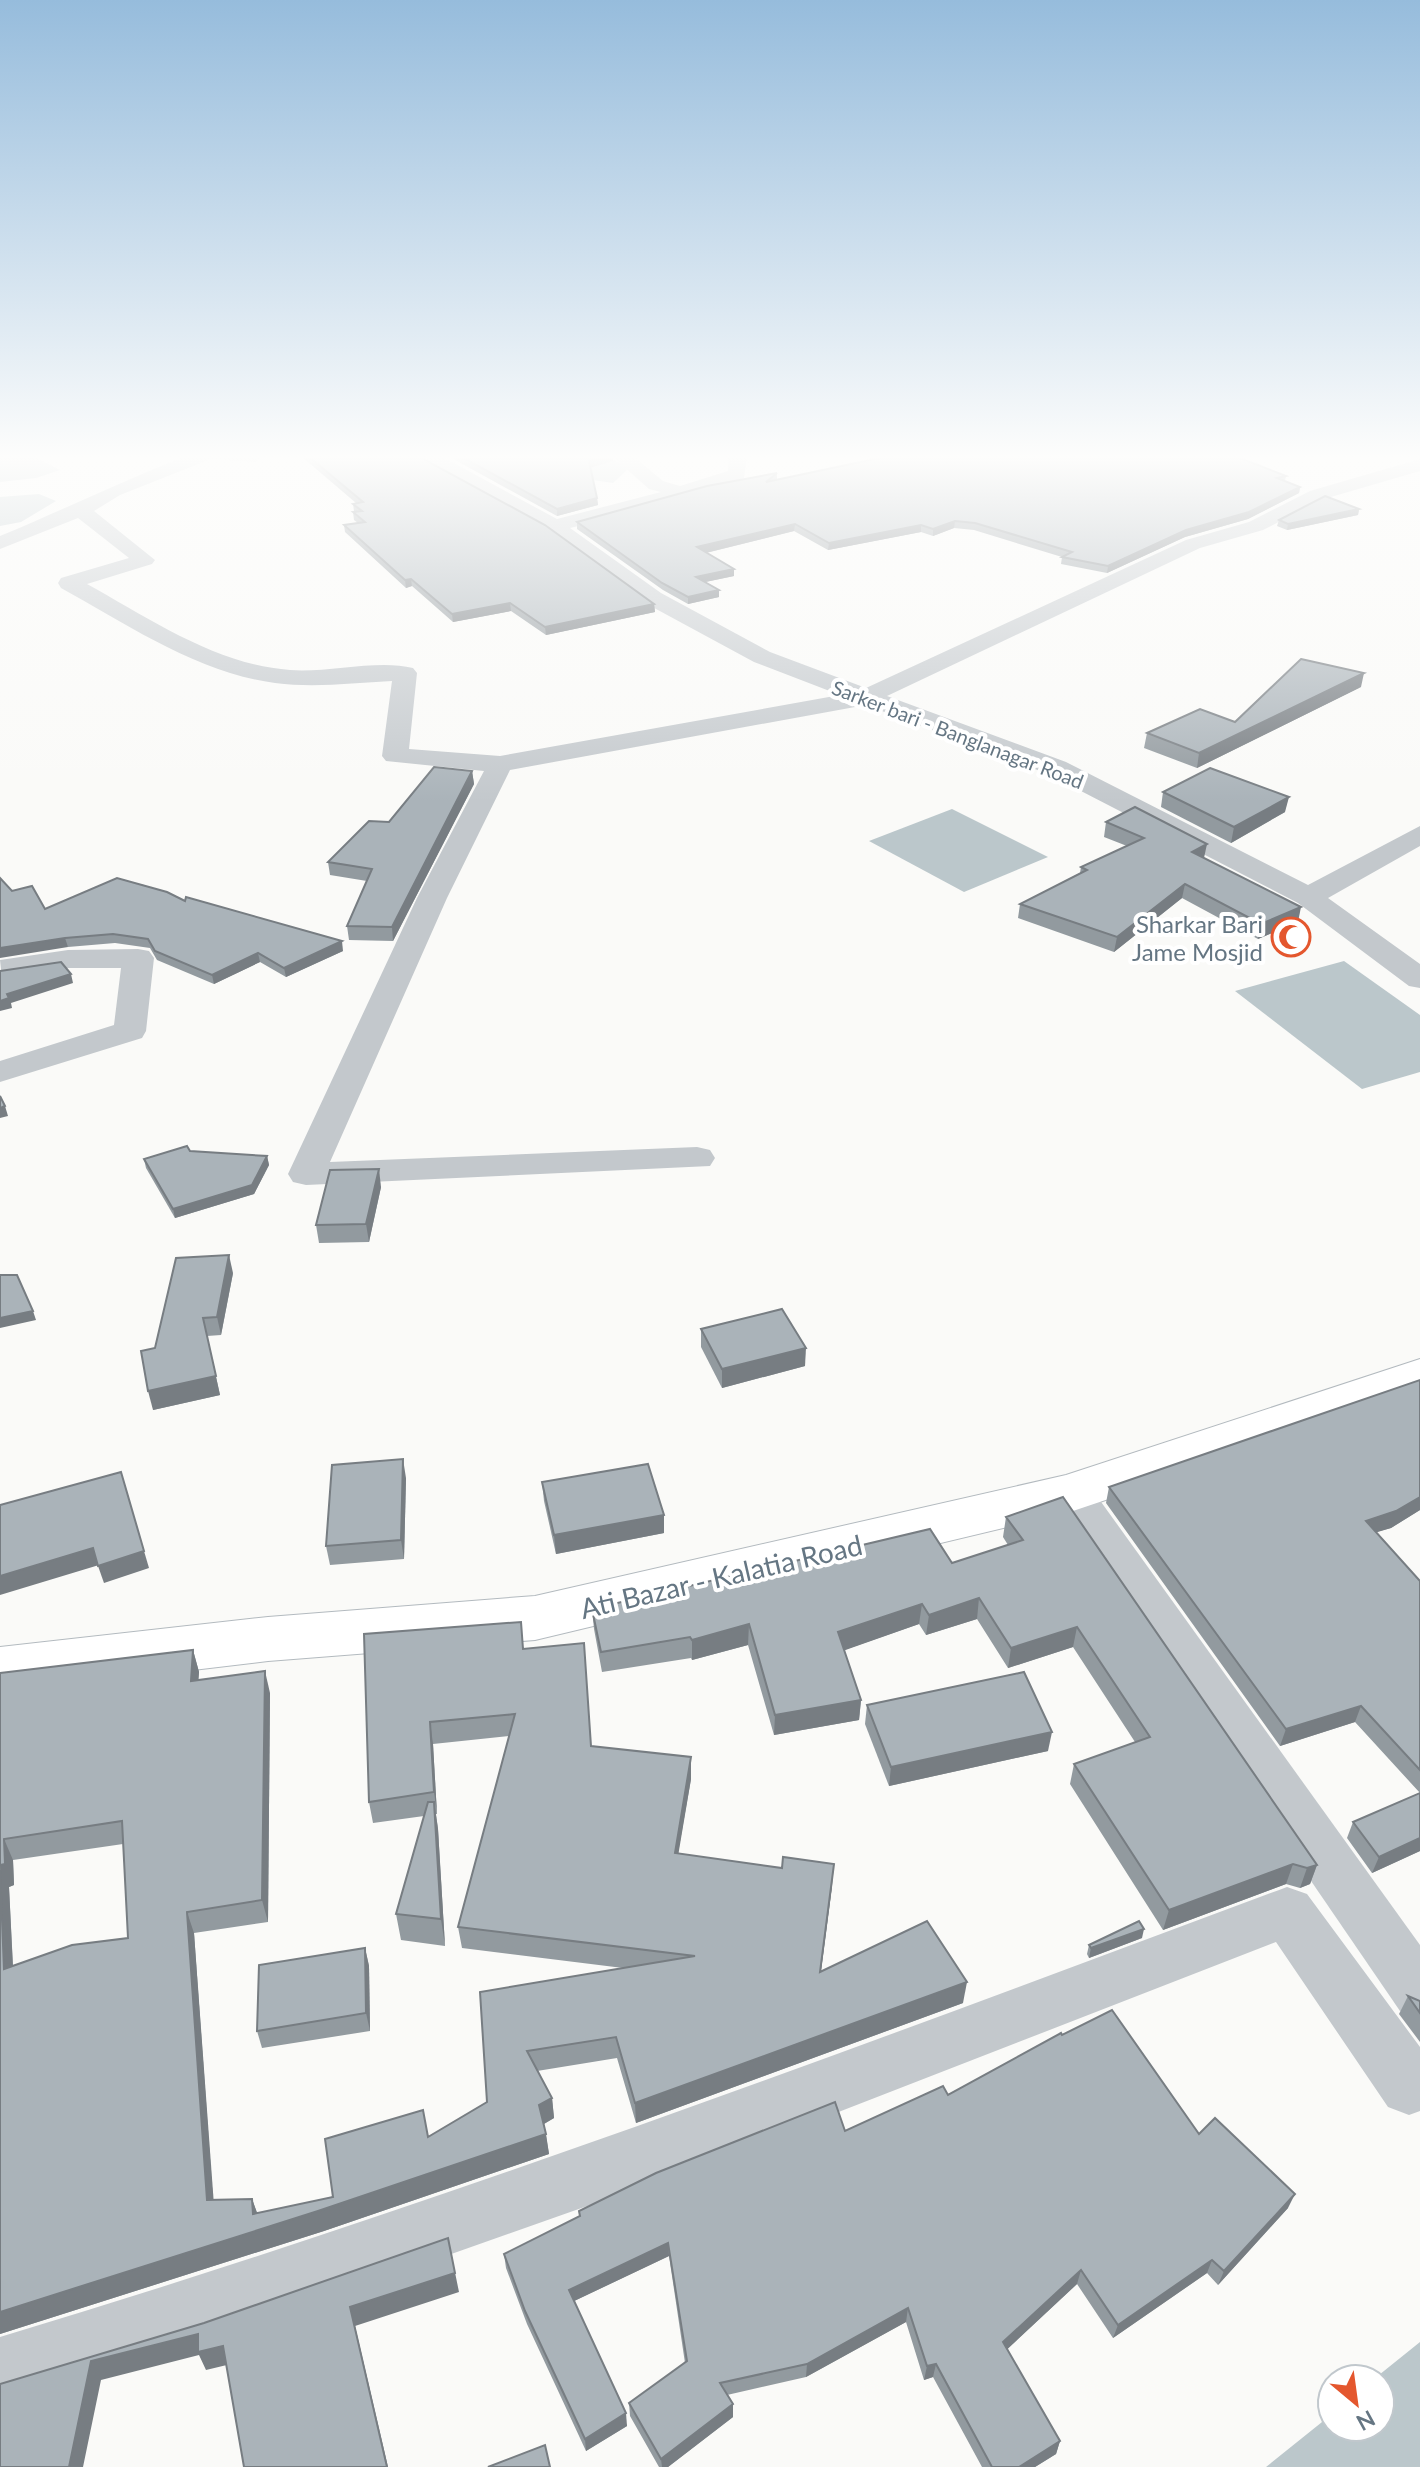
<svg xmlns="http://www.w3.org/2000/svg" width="1420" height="2467" font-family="Lato,sans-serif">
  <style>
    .water { fill: #bbc7cb }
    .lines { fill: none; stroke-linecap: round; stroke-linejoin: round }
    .secondary-casing { stroke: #b3babf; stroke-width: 2 }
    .street { fill: #c3c8cc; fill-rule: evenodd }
    .secondary { fill: #fff; fill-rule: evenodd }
    .wall { fill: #929a9f; fill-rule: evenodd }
    .shaded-wall { fill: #777d82 }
    .building { fill: #aab3b9; stroke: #777d82; stroke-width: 2 }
    .labels { text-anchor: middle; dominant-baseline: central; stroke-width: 8; stroke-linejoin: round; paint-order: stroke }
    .far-street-label { font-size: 20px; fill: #657683; stroke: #fff }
    .poi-label { font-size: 24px; fill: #657683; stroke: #fff; text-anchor: end }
    .near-street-label { font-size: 28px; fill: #657683; stroke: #fff }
  </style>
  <rect width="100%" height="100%" fill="#fafaf8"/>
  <!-- water -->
  <g class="water">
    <path d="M0 456H33L60 470 36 478 0 482Z"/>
    <path d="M605 456 624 465 627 470 613 483 593 480 584 469Z"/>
    <path d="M39 494 56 501 21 522 0 526V497Z"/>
    <path d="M952 809 1048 857 964 892 869 841Z"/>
    <path d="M1344 961 1420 1015V1072L1362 1089 1235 991Z"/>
    <path d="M1420 2342V2467H1266L1332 2414V2427H1380V2379H1374Z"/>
  </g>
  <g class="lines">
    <!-- secondary casing -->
    <g class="secondary-casing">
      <path id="secondary" d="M1420 1359V1394L1070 1512 535 1640 268 1661 0 1693V1647L268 1617 535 1596 1066 1475Z"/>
    </g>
    <!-- street -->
    <g class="street">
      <path d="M186 456H264L255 462 211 459 120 495 94 511 155 560 152 564 87 584C150 619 217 665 290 670 328 673 378 659 413 668L417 673 409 749 500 756 840 695 754 662 645 603 547 530 427 464V456H441L557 519 661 492 649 489 612 456H633L663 481 680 486 728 471 729 456H747L744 478 652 508 570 528 661 593 770 652 866 688 1186 540 1249 522 1310 491 1420 459V471L1324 499 1263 530 1200 548 887 696 1066 762 1308 885 1420 826V846L1328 898 1420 964V988L1409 986 1298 903 1048 774 866 705 510 770 447 898 330 1162 697 1147 710 1150 715 1158 710 1166 306 1185 293 1182 288 1174 417 898 484 771 386 761 382 756 392 681C353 683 314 688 275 683 198 673 128 625 61 588L58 583 61 578 129 558 78 518 0 549V536C63 510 122 481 186 456Z"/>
      <path d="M138 949 149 951 154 958 146 1031 142 1038 0 1082V1061L114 1025 121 968H68L2 978 0 960 68 950Z"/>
      <path d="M1070 1477 1086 1481 1420 1945V2019L1400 2011 1054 1505 1048 1493 1054 1481Z"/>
      <path d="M1287 1887 1307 1894 1420 2047V2111L1409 2115 1388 2107 1276 1942 692 2169 211 2339 0 2403V2337C436 2206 861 2046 1287 1887Z"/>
    </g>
    <!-- secondary -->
    <use href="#secondary" class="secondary"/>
  </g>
  <!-- wall -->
  <g class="wall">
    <path d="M301 456H425V460L654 604 655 612 546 635 511 611 453 622 412 586 406 588 345 532 344 525 358 523 354 520 353 512H356L354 511 353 504 356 503Z"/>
    <path d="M448 456H613V461L590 467 597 498 598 505 557 516Z"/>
    <path d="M777 473V479L1286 476 1285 481 1300 487 1299 493 1248 519 1185 537 1107 573 1061 564 1062 557 974 530 954 528 933 536 921 532 828 550 794 531 706 553 734 576 705 582 719 590V597L688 604 663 590 577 529V522Z"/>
    <path d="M1359 509 1358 515 1287 530 1277 526 1279 520Z"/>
    <path d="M1361 687 1197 768 1144 748 1147 733 1235 722Z"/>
    <path d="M472 771 474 784 393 941 349 940 347 926 367 881 330 875 328 862 389 822Z"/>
    <path d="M1163 792 1285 812 1231 843 1161 807Z"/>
    <path d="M1106 822 1204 858 1298 922 1258 939 1182 898 1114 952 1018 918 1020 904 1080 873 1081 867 1127 846 1104 837Z"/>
    <path d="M12 891 45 909 185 901 343 951 286 977 260 962 214 984 157 960 150 948 115 943 68 947Z"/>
    <path d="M190 1151 267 1156 269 1165 254 1194 175 1218 146 1168 144 1159Z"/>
    <path d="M381 1187 369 1242 319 1243 316 1225Z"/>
    <path d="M233 1273 221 1335 207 1336 220 1395 153 1410 155 1348Z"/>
    <path d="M701 1329 805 1366 722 1388 701 1347Z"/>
    <path d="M1420 1380V1510L1391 1528 1376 1532 1420 1581V1851L1372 1873 1347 1838 1353 1822 1420 1793 1355 1722 1280 1746 1106 1503 1109 1487Z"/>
    <path d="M406 1478 404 1559 330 1565 326 1546Z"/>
    <path d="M542 1482 664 1515V1533L556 1554 544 1501Z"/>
    <path d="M1006 1517 1317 1865 1310 1884 1300 1888 1286 1884 1163 1930 1070 1784 1074 1764 1135 1742 1073 1647 1008 1668 977 1619 926 1635 919 1624 844 1650 861 1700 859 1720 774 1735 748 1645 692 1660 691 1658 602 1672 594 1629 592 1609 952 1563 1008 1545 1003 1537Z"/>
    <path d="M364 1634 524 1649 591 1746 691 1757V1779L678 1853 832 1886 821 1971 963 2003 636 2123 617 2058 537 2071 552 2098 554 2118 544 2124 549 2154 324 2231 0 2334V1673L193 1650 199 1672 198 1680 270 1693 268 1922 194 1933 213 2200 252 2199 257 2213 333 2197 429 2137 487 2102 480 1992 623 1968 462 1948 458 1927 509 1736 433 1744 437 1814H436L438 1829 445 1946 401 1940 396 1914 424 1816 373 1823 369 1802ZM123 1844 128 1938 13 1966 9 1887 14 1885 13 1860Z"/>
    <path d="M867 1705 1048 1751 889 1786 865 1724Z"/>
    <path d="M1142 1938 1089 1958 1087 1954 1089 1945Z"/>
    <path d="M365 1948 369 1966 370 2031 262 2048 257 2031Z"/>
    <path d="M1408 1996 1420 2001V2042L1399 2014Z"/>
    <path d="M1062 2035 1199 2134 1288 2208 1218 2285 1207 2273 1113 2338 1077 2284 1007 2349 1060 2441 1056 2454 1035 2467H982L933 2377 924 2380 906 2322 806 2377 727 2395 733 2417 668 2467H659L630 2416 629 2403 685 2363 669 2256 574 2301 627 2426 586 2451 527 2324 506 2268 504 2254 579 2217V2211L845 2131 948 2095Z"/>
  </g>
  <!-- shaded-wall -->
  <g class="shaded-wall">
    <path d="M605 456H613V461L589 468V461Z"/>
    <path d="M1300 487 1299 493 1248 519 1185 537 1107 573 1108 566 1186 530Z"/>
    <path d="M597 498 598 505 557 516V509Z"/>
    <path d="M1359 509 1358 515 1287 530 1288 524Z"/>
    <path d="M955 521 954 528 933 536V529Z"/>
    <path d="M795 524 794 531 697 555V547Z"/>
    <path d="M921 525V532L828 550 829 543Z"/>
    <path d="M734 569V576L696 584V577Z"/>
    <path d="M411 579 412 586 406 588 405 580Z"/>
    <path d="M719 590V597L688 604V597Z"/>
    <path d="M510 603 511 611 453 622 452 614Z"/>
    <path d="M654 604 655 612 546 635 545 627Z"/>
    <path d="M1364 673 1361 687 1197 768 1199 753Z"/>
    <path d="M472 771 474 784 393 941 392 927Z"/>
    <path d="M1289 797 1285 812 1231 843 1234 827Z"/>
    <path d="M1207 844 1204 858 1192 852Z"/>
    <path d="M1185 884 1182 898 1114 952 1117 937Z"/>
    <path d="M1301 907 1298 922 1258 939 1261 924Z"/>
    <path d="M65 938 68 947 0 958V948Z"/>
    <path d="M342 941 343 951 286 977 284 968Z"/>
    <path d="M258 953 260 962 214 984 212 975Z"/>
    <path d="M71 974 73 983 11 1003 12 1008 0 1011V1001L7 994Z"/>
    <path d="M5 1106 8 1116 0 1118V1108Z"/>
    <path d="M267 1156 269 1165 254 1194 175 1218 173 1209Z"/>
    <path d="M379 1169 381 1187 369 1242 366 1224Z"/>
    <path d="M229 1255 233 1273 221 1335 217 1317Z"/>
    <path d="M33 1311 36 1320 0 1328V1318Z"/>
    <path d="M203 1318 220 1395 153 1410 148 1391Z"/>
    <path d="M806 1348 805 1366 722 1388V1369Z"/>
    <path d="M403 1459 406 1478 404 1559 401 1540Z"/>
    <path d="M1420 1497V1510L1391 1528 1361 1537 1366 1521Z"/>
    <path d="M664 1515V1533L556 1554 554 1535Z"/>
    <path d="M93 1548 99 1565 0 1595V1598V1576Z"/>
    <path d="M144 1551 149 1568 104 1583 98 1566Z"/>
    <path d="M979 1598 977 1619 926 1635 929 1615Z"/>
    <path d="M922 1604 919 1624 837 1653 838 1632Z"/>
    <path d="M749 1624 748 1645 692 1660V1640Z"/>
    <path d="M1077 1627 1073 1647 1008 1668 1011 1648Z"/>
    <path d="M193 1650 199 1672 197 1703 191 1681Z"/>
    <path d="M265 1671 270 1693 268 1922 262 1900Z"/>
    <path d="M861 1700 859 1720 774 1735 775 1715Z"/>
    <path d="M1361 1706 1355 1722 1280 1746 1286 1729Z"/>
    <path d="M430 1722 433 1744 437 1814 434 1792Z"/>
    <path d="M1052 1732 1048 1751 889 1786 891 1767Z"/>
    <path d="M691 1757V1779L675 1874V1853Z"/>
    <path d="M434 1802 438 1829 445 1946 441 1919Z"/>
    <path d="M1420 1838V1851L1372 1873 1379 1857Z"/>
    <path d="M4 1839 13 1860 14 1885 9 1887 14 1990 4 1969 0 1865Z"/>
    <path d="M834 1864 832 1886 818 1993 820 1972Z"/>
    <path d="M1293 1864 1286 1884 1163 1930 1169 1910Z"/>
    <path d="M1317 1865 1310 1884 1300 1888 1307 1868Z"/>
    <path d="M187 1912 194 1933 215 2219 207 2200Z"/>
    <path d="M1144 1929 1142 1938 1089 1958 1091 1948Z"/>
    <path d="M365 1948 369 1966 370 2031 366 2013Z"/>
    <path d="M967 1982 963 2003 636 2123 635 2103Z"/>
    <path d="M552 2098 554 2118 542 2125 539 2105Z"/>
    <path d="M546 2134 549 2154 324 2231 0 2334V2312L253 2214 252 2199 259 2218Z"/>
    <path d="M1295 2194 1288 2208 1218 2285 1224 2271Z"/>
    <path d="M448 2238 459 2292 355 2326 388 2467H387L350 2307Z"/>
    <path d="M668 2243 669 2256 570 2303 569 2290Z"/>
    <path d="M1212 2260 1207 2273 1113 2338 1118 2325Z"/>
    <path d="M1081 2270 1077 2284 1000 2356 1003 2342Z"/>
    <path d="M908 2308 906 2322 806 2377 807 2364Z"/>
    <path d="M198 2334 223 2346 231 2364 206 2370 199 2355 101 2380 83 2467H69L91 2361Z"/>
    <path d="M936 2364 933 2377 924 2380 927 2366Z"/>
    <path d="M733 2404V2417L668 2467H662L661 2459Z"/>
    <path d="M626 2413 627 2426 586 2451 585 2439Z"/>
    <path d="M1060 2441 1056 2454 1035 2467H1019Z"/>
  </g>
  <!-- building -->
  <g class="building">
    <path d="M308 456H425V460L545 525 654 604 545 627 510 603 452 614 411 579 405 580 344 525 365 522 353 512 362 511 353 504 363 502Z"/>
    <path d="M460 456H605L589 461 597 498 557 509Z"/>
    <path d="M889 456H1235L1286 476 1277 478 1300 487 1249 512 1186 530 1108 566 1062 557 1072 552 975 523 955 521 933 529 921 525 829 543 795 524 697 547 734 569 696 577 719 590 688 597 662 583 577 522 707 486 777 473 766 482Z"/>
    <path d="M1325 496 1359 509 1288 524 1279 520Z"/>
    <path d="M1301 659 1364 673 1199 753 1147 733 1200 709 1235 722Z"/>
    <path d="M434 767 472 771 392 927 347 926 372 869 328 862 369 821 389 822Z"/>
    <path d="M1210 768 1289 797 1234 827 1163 792Z"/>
    <path d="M1135 807 1207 844 1192 852 1301 907 1261 924 1185 884 1117 937 1020 904 1087 870 1081 867 1144 838 1106 822Z"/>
    <path d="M0 878 12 891 32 886 45 909 117 878 167 892 185 901 186 897 342 941 284 968 258 953 212 975 155 951 148 939 113 934 65 938 0 948Z"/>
    <path d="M61 962 71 974 7 994 9 998 0 1001V971Z"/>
    <path d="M0 1096 5 1106 0 1108Z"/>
    <path d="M187 1146 190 1151 267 1156 252 1185 173 1209 144 1159Z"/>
    <path d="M379 1169 366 1224 316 1225 330 1170Z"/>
    <path d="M229 1255 217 1317 203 1318 216 1376 148 1391 141 1351 155 1348 176 1258Z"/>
    <path d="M0 1275H17L33 1311 0 1318Z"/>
    <path d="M782 1309 806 1348 722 1369 701 1329Z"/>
    <path d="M1420 1380V1497L1396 1511 1366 1521 1420 1581V1770L1361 1706 1286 1729 1109 1487Z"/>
    <path d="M403 1459 401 1540 326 1546 332 1465Z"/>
    <path d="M648 1464 664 1515 554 1535 542 1482Z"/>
    <path d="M121 1472 144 1551 98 1566 93 1548 0 1576V1505Z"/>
    <path d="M1063 1497 1317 1865 1307 1868 1293 1864 1169 1910 1074 1764 1150 1737 1077 1627 1011 1648 979 1598 929 1615 922 1604 838 1632 861 1700 775 1715 749 1624 692 1640 690 1637 601 1652 592 1609 930 1529 952 1563 1023 1540 1006 1517Z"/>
    <path d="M521 1622 523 1649 584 1643 591 1746 691 1757 675 1853 782 1868 783 1857 834 1864 820 1972 927 1921 967 1982 635 2103 616 2037 527 2051 552 2098 539 2105 546 2134 318 2211 0 2312V1870L4 1969 72 1945 128 1938 122 1821 4 1839 5 1864 0 1865V1673L193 1650 191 1681 265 1671 262 1900 187 1912 207 2200 252 2199 253 2214 333 2197 325 2139 423 2110 428 2137 487 2102 480 1992 695 1956 458 1927 515 1714 430 1722 434 1792 369 1802 364 1634Z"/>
    <path d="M1024 1672 1052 1732 891 1767 867 1705Z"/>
    <path d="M1420 1793V1838L1379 1857 1353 1822Z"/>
    <path d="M428 1802H434L441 1919 396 1914Z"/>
    <path d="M1139 1921 1144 1929 1091 1948 1089 1945Z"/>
    <path d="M365 1948 366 2013 257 2031 259 1965Z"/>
    <path d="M1408 1996 1420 2001V2013Z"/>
    <path d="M1112 2010 1199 2134 1215 2118 1295 2194 1224 2271 1212 2260 1118 2325 1081 2270 1003 2342 1060 2441 1019 2467H992L936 2364 927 2366 908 2308 807 2364 720 2383 733 2404 661 2459 629 2403 687 2361 668 2243 569 2290 626 2413 585 2439 525 2311 504 2254 580 2216 579 2211 656 2173 835 2102 845 2131 943 2086 948 2095 1061 2033 1062 2035Z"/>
    <path d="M448 2238 455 2273 350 2307 387 2467H244L223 2346 198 2352V2334L91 2361 69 2467H0V2384L204 2323Z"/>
    <path d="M545 2445 550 2467H488Z"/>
  </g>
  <!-- sky -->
  <linearGradient id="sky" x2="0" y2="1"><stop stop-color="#96bcdc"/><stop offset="0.57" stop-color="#fdfdfc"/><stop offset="1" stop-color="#fdfdfc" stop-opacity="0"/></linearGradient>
  <rect width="1420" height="802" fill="url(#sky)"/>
  <!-- icons -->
  <defs>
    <g id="mosque-ring" transform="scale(2)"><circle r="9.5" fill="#fff" stroke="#e4572e" stroke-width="1.5"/><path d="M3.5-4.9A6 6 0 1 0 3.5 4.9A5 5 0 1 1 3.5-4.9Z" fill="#e4572e"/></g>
  </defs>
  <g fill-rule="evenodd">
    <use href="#mosque-ring" x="1291" y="937"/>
  </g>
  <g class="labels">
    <!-- far-street labels -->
    <g class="far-street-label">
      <text transform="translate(958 734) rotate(21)">Sarker bari - Banglanagar Road</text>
    </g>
    <!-- poi labels -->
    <g class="poi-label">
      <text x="1263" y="923">Sharkar Bari<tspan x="1263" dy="28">Jame Mosjid</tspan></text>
    </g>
    <!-- near-street labels -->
    <g class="near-street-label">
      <text transform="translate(721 1576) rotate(-13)">Ati Bazar - Kalatia Road</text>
    </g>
  </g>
  <!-- north arrow -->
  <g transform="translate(1356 2403) rotate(151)"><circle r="38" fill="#ffffff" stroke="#c1c8cd" stroke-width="2"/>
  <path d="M0-6L14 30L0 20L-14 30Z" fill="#e4572e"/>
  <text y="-12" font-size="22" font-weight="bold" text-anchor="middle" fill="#657683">N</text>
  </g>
</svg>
